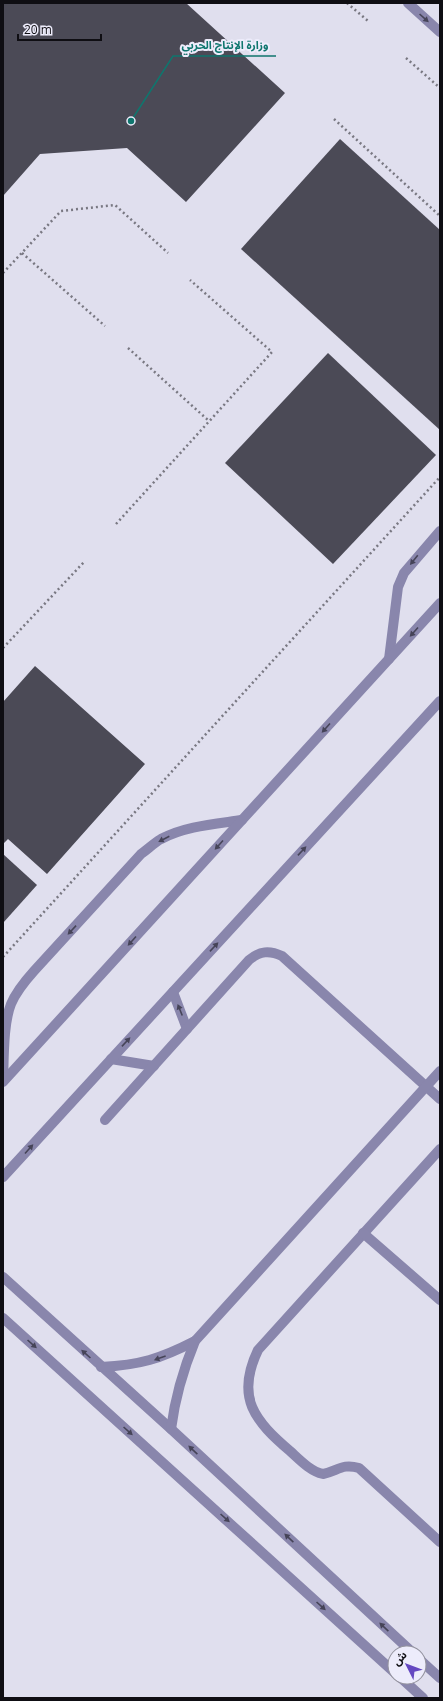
<svg xmlns="http://www.w3.org/2000/svg" width="443" height="1701" font-family="'Open Sans','Noto Sans Arabic',sans-serif">
  <style>
    .building { fill: #4b4a56 }
    .lines { fill: none; stroke-linecap: round; stroke-linejoin: round }
    .path { stroke: #797882; stroke-width: 2.5; stroke-dasharray: 2 3; stroke-linecap: butt }
    .minor { stroke: #8986ac; stroke-width: 10 }
    .oneway { fill: #464458 }
    .leader { fill: none; stroke: #0f766e; stroke-width: 1.5 }
    .callout-dot { fill: #0f766e; stroke: #edecfb; stroke-width: 1.5 }
    .callout-label { font-size: 11px; text-anchor: middle; font-weight: bold; fill: #0f766e; stroke: #edecfb; stroke-width: 4; stroke-linejoin: round; paint-order: stroke }
  </style>
  <rect width="100%" height="100%" fill="#e0dfee"/>
  <!-- building -->
  <g class="building">
    <path d="M3 3H186L285 93 186 202 127 148 40 154 3 196Z"/>
    <path d="M340 139 440 230V430L241 249Z"/>
    <path d="M328 353 436 455 333 564 225 463Z"/>
    <path d="M35 666 145 764 47 874 8 839 3 844V702Z"/>
    <path d="M3 854 37 885 3 923Z"/>
  </g>
  <g class="lines">
    <!-- path -->
    <g class="path">
      <path d="M347 3 368 21"/>
      <path d="M406 58 440 88"/>
      <path d="M334 119 440 216"/>
      <path d="M22 253 105 326"/>
      <path d="M3 273 61 211 115 205 168 253"/>
      <path d="M128 348 209 421"/>
      <path d="M116 524 272 352 190 280"/>
      <path d="M3 648 84 562"/>
      <path d="M3 957 440 477"/>
    </g>
    <!-- minor -->
    <g class="minor">
      <path d="M408 3 440 32"/>
      <path d="M389 659 398 587 404 573 440 531"/>
      <path d="M173 992 187 1029"/>
      <path d="M111 1059 154 1066"/>
      <path d="M3 1081C4 1059 3 1024 11 1004 16 992 25 981 34 971L141 854C148 849 154 843 161 839 185 826 215 824 242 820"/>
      <path d="M3 1082 440 603"/>
      <path d="M105 1120 249 960C260 951 269 950 282 956L440 1099"/>
      <path d="M440 1149 258 1350C235 1398 255 1421 290 1451 300 1460 310 1471 323 1474 338 1471 342 1463 359 1468L440 1542"/>
      <path d="M3 1177 440 701"/>
      <path d="M363 1233 440 1300"/>
      <path d="M3 1277 171 1429 413 1653"/>
      <path d="M3 1318 395 1673"/>
      <path d="M101 1367C140 1365 160 1359 195 1341"/>
      <path d="M171 1429C175 1398 183 1370 195 1341L440 1071"/>
      <path d="M419 1659 440 1678"/>
      <path d="M400 1677 423 1698"/>
    </g>
  </g>
  <!-- one-way arrows -->
  <defs><path id="oneway-solid" d="M-6-.8H1V-3.2L6.5 0L1 3.2V.8H-6Z"/></defs>
  <g class="oneway">
    <use href="#oneway-solid" transform="translate(424 18) rotate(42)"/>
    <use href="#oneway-solid" transform="translate(414 560) rotate(129)"/>
    <use href="#oneway-solid" transform="translate(414 632) rotate(132)"/>
    <use href="#oneway-solid" transform="translate(326 728) rotate(132)"/>
    <use href="#oneway-solid" transform="translate(164 839) rotate(153)"/>
    <use href="#oneway-solid" transform="translate(219 845) rotate(132)"/>
    <use href="#oneway-solid" transform="translate(302 851) rotate(-47)"/>
    <use href="#oneway-solid" transform="translate(72 930) rotate(133)"/>
    <use href="#oneway-solid" transform="translate(132 941) rotate(132)"/>
    <use href="#oneway-solid" transform="translate(214 947) rotate(-47)"/>
    <use href="#oneway-solid" transform="translate(180 1010) rotate(-112)"/>
    <use href="#oneway-solid" transform="translate(126 1042) rotate(-47)"/>
    <use href="#oneway-solid" transform="translate(29 1149) rotate(-48)"/>
    <use href="#oneway-solid" transform="translate(32 1344) rotate(42)"/>
    <use href="#oneway-solid" transform="translate(86 1354) rotate(-138)"/>
    <use href="#oneway-solid" transform="translate(160 1358) rotate(160)"/>
    <use href="#oneway-solid" transform="translate(128 1431) rotate(42)"/>
    <use href="#oneway-solid" transform="translate(193 1450) rotate(-137)"/>
    <use href="#oneway-solid" transform="translate(225 1518) rotate(42)"/>
    <use href="#oneway-solid" transform="translate(289 1538) rotate(-137)"/>
    <use href="#oneway-solid" transform="translate(321 1606) rotate(42)"/>
    <use href="#oneway-solid" transform="translate(384 1627) rotate(-137)"/>
  </g>
  <!-- callouts -->
  <path class="leader" d="M131 121L173 56H276"/>
  <circle class="callout-dot" cx="131" cy="121" r="4"/>
  <g class="callout-label">
    <text x="225" y="49">وزارة الإنتاج الحربي</text>
  </g>
  <!-- border -->
  <rect width="443" height="1701" fill="none" stroke="#0f0e13" stroke-width="8"/>
  <!-- north arrow -->
  <g transform="translate(407 1665) rotate(312)"><circle r="19" fill="#edecfb" stroke="#94939e"/>
  <path d="M0-3L7 15L0 10L-7 15Z" fill="#6548c1"/>
  <text y="-6" font-size="11" font-weight="bold" text-anchor="middle" fill="#0f0e13">ش</text>
  </g>
  <!-- scale -->
  <path d="M18 34v6h83v-6" fill="none" stroke="#0f0e13" stroke-width="2"/>
  <text x="24" y="34" font-size="12" fill="#0f0e13" stroke="#edecfb" stroke-width="3" paint-order="stroke">20 m</text>
</svg>
